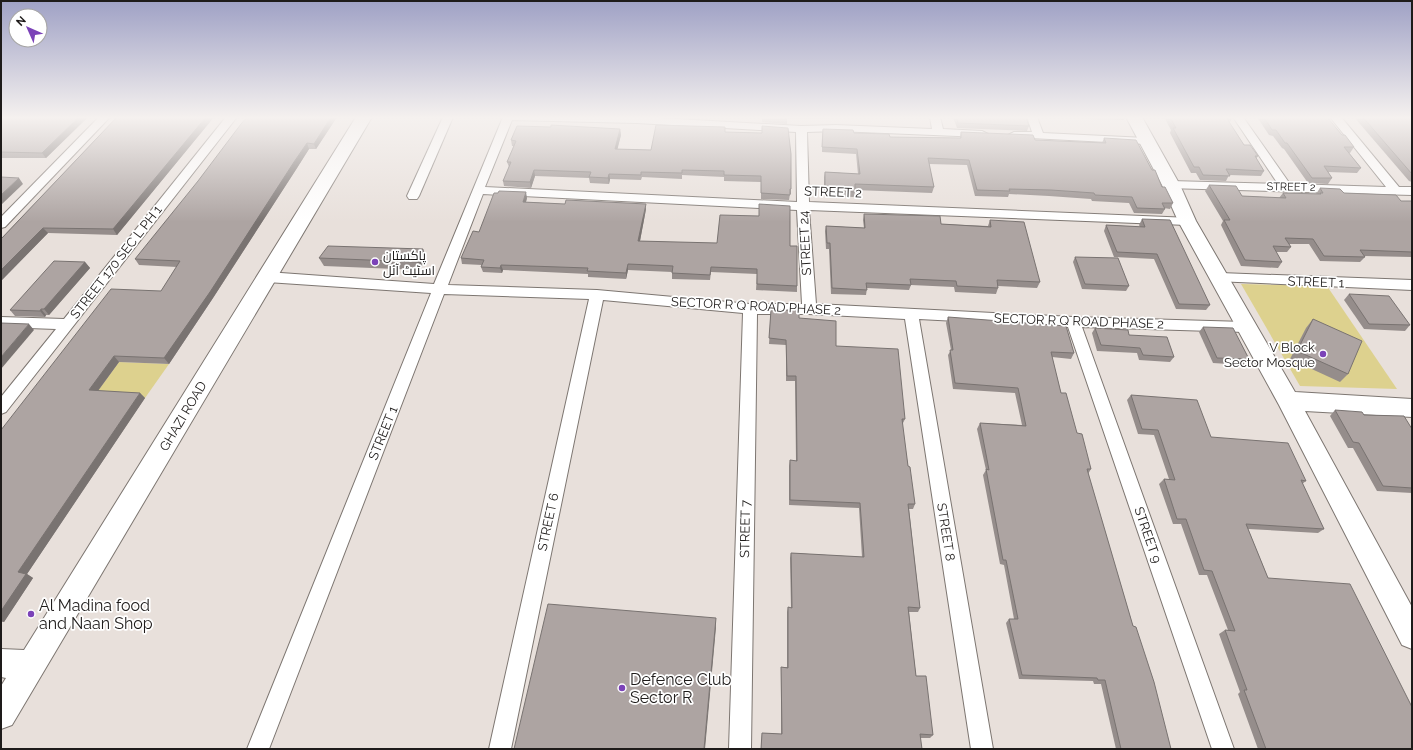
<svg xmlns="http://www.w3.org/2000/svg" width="1413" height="750" font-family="Raleway,Cairo,sans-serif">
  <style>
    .green { fill: #ddd18e }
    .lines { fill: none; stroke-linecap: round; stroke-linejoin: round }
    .street-casing { stroke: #7d7671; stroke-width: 2 }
    .secondary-casing { stroke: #7d7671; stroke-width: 2 }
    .street { fill: #fff; fill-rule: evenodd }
    .secondary { fill: #fff; fill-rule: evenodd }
    .wall { fill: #958d8b }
    .shaded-wall { fill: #797371 }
    .building { fill: #ada4a2; stroke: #797371 }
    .poi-dot { fill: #7b42b8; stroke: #fff; stroke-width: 1.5 }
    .labels { text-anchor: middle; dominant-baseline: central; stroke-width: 3.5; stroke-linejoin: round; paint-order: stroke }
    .far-street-label { font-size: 11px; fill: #1e1b1a; stroke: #fff }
    .street-label { font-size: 13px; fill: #1e1b1a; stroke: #fff }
    .poi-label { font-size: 13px; fill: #1e1b1a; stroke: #fff; text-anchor: start }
    .near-poi-label { font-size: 16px; fill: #1e1b1a; stroke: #fff; text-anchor: start }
  </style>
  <rect width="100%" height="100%" fill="#e8e0db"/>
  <!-- green -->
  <g class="green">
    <path d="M1241 284 1327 286 1397 389 1300 386Z"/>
    <path d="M119 362 169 364 145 398 94 396Z"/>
  </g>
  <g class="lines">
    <!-- street casing -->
    <g class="street-casing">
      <g id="street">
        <path d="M99 117H110L5 227 1 228V217Z"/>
        <path d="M226 117H237L6 412 1 414V397L56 329 1 327V317L64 319Z"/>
        <path d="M443 117H453L419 196 417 199H409L407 196Z"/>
        <path d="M503 117H642L801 126 836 125 932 129 930 117H940L943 129 982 131 988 134 982 137 836 131 807 132 809 202 1191 218 1193 221 1191 224 1187 225 809 210 816 304 1073 317 1245 322 1250 323 1252 327 1250 331 1245 332 1082 327 1234 749H1212L1068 327 919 319 993 749H971L905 319 809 314H757L751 749H729L743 313 603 300 511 749H489L589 299 444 294 269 749H247L431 293 267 282 262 280 260 277 262 274 267 272 434 284ZM512 120 637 123 796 132 797 202 485 187ZM483 194 797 210 802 304H750L597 290 448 285Z"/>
        <path d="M1027 117H1037L1043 133 1146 138 1152 141 1146 144 1010 137 1008 135 1014 132H1032Z"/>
        <path d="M1233 117H1243L1290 184 1386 187 1330 117H1341L1399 187H1412V195L1167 188 1165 185 1167 182 1171 181 1278 184Z"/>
        <path d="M1220 273 1412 280V290L1215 281 1213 278 1215 275Z"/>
      </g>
    </g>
    <!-- secondary casing -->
    <g class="secondary-casing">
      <g id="secondary">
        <path d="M356 117H372L12 725 1 729V686L6 678 1 677V649L24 650Z"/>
        <path d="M1126 117H1142L1180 185 1196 221 1295 392 1412 399V417L1305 411 1412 607V649L1402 645 1279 405 1178 221 1162 185Z"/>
      </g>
    </g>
    <!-- street -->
    <use href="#street" class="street"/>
    <!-- secondary -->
    <use href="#secondary" class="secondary"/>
  </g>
  <!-- wall -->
  <g class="wall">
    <path d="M1 117H88L46 158H1Z"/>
    <path d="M117 117H214L117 235 48 233 1 281V239Z"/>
    <path d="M337 117 316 149H309L297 168 213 298 169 364 119 362 98 391 140 393 145 398 27 574 33 578 4 622H1V430L161 291 177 267 139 265 135 259Z"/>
    <path d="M762 117H827V119L787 118V124L762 122Z"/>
    <path d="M891 117H927V118Z"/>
    <path d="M953 117H1026L1029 126 1027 131 957 128Z"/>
    <path d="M1087 117H1125L1124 120 1088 119Z"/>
    <path d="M1164 117H1233L1230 122H1229L1244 145 1258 156 1256 159 1264 171 1261 176 1229 175 1226 181 1200 180 1196 173H1191L1170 133 1171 130Z"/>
    <path d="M1257 117H1327L1342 135 1354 147 1350 153H1349L1361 168 1357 173 1328 172 1332 178 1328 184 1308 183 1284 149 1282 148 1273 136 1269 135Z"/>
    <path d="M1354 117H1412V182L1409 181Z"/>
    <path d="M725 127V132L791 189V194H790L789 200 761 199V182L724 181V177L682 175V179L642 177 641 180 610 179 609 184 590 183 589 178 535 176 531 188 504 186 503 181 509 167 507 162 514 146H512L511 140 620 129 621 135 617 149 651 150Z"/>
    <path d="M823 129 854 133 890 137 960 138 961 132 1035 140 1102 143 1104 138 1152 170 1173 203 1170 209 1164 208 1165 209 1162 214 1134 213 1129 203 1092 201 1091 199 1049 196 1009 194 1008 197 975 196 967 165 929 164 934 187 932 193 855 190 854 197 824 196V177L825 172 858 174 856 154 822 152V134Z"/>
    <path d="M1209 185 1242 196 1279 198 1283 193 1316 194 1320 188 1344 193 1401 201H1412V257L1364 256 1365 257 1360 262 1320 261 1309 244H1289L1291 247 1287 252H1276L1282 262 1278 268 1241 266 1221 225 1223 221 1205 191Z"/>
    <path d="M527 198 526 202 646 209 640 241 790 246 797 286V292L756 290 757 274 711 272 710 280 672 279V272L628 270 626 279 588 277V274L503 270 502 273 483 272 481 267 482 265 462 264 461 258 479 232Z"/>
    <path d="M864 214 941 224 988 226 990 220 1040 282 1037 288 998 286V288L996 294 955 292 954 287 911 285 909 290 867 288 866 295 831 294 829 249H826L825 231 826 226 864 228 863 220Z"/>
    <path d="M1142 219 1210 305 1206 310 1176 309 1154 259 1114 257 1104 231 1106 225 1140 227 1139 225Z"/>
    <path d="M423 249 426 257 420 270 324 266 319 258Z"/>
    <path d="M1075 257 1129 286 1126 291 1082 289 1073 262Z"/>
    <path d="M85 262 90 268 49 315H46L45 317 15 316 10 310Z"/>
    <path d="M1349 294 1410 325 1405 331 1364 329 1344 300Z"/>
    <path d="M771 310 799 318 836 346 905 419 902 425 908 466 915 504 913 509H909L920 608 918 612H909L916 676 933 735 930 738H920L922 749H761L762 733 781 734V667H787V612L788 607 791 608 790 558 791 553 862 557 859 508 789 505V466L790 460 796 461 795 381H786V345L769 344Z"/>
    <path d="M948 317 1074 353 1071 359 1052 357 1061 393 1091 469 1088 474 1133 626 1171 749H1116L1101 684H1094L1093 681 1019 679 1006 623 1009 619H1014L1004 565 1000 564 983 475 986 470 977 429 980 423 1022 425 1015 393 953 389 948 355 951 350 946 323Z"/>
    <path d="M1313 319 1348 374 1340 382 1290 359 1306 328Z"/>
    <path d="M1203 327 1249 359 1244 365 1213 363 1199 332Z"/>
    <path d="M1095 328 1129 335 1174 357 1170 362 1139 360 1137 353 1097 351 1092 333Z"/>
    <path d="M1131 395 1211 437 1306 481 1302 484 1324 529 1318 533 1248 529 1268 578 1412 749H1258L1238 694 1240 692 1219 634 1225 630H1228L1207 575H1199L1181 524H1173L1159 484 1164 479H1169L1154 435 1138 434 1127 400Z"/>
    <path d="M1335 410 1364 415 1412 429V493L1377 491 1353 448H1348L1330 416Z"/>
  </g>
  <!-- shaded-wall -->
  <g class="shaded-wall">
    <path d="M79 117H88L46 158 42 153Z"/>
    <path d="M206 117H214L117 235 113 229Z"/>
    <path d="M331 117H337L316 149 314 144Z"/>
    <path d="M620 129 621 135 616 155 615 149Z"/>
    <path d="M307 143 309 149 297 168 213 298 169 364 164 358Z"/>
    <path d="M534 170 535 176 531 188 530 182Z"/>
    <path d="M609 174 610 179 609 184 608 178Z"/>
    <path d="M19 178 23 184 1 205V195Z"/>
    <path d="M526 192 527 198 524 208 523 202Z"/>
    <path d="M646 204V209L639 246 638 241Z"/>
    <path d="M43 228 48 233 1 281V270Z"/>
    <path d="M423 249 426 257 420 270 417 262Z"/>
    <path d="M85 262 90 268 49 315 44 309Z"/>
    <path d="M628 264V270L626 279V273Z"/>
    <path d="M501 265 503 270 502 273 500 268Z"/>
    <path d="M41 309 46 315 45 317 40 311Z"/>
    <path d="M29 324 34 330 1 369V357Z"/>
    <path d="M114 356 119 362 94 396 89 390Z"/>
    <path d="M140 393 145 398 27 574 33 578 4 622 1 620V611L18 572Z"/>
    <path d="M716 618V627L705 749H704Z"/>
  </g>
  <!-- building -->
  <g class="building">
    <path d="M1 117H79L42 153 1 152Z"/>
    <path d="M117 117H206L113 229 43 228 1 270V239Z"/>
    <path d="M247 117H331L314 144 307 143 294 162 210 292 164 358 114 356 89 390 140 393 18 572 26 574 1 611V430L111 289 161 291 180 261 135 259 198 181 241 124Z"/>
    <path d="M765 117H787V118Z"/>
    <path d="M956 117H1026L1029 126 958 123Z"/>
    <path d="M1170 117H1226L1244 145H1250L1258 156H1255L1264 171 1226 169 1230 176 1203 175 1199 167H1194L1173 128H1176Z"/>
    <path d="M1264 117H1327L1342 135H1345L1354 147H1344L1361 168 1324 166 1332 178H1312L1287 143H1285L1276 130H1272Z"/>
    <path d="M1362 117H1412V174L1367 122Z"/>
    <path d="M551 125 620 129 615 149 651 150 656 125 725 127V132L762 133V126L788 128 791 154V189H790V195L761 193V176L724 175V171L682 170V173L641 172V175L609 174 608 178 589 177 591 172 534 170 530 182 503 181 511 162H507L516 141 511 140 517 126 551 127Z"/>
    <path d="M823 129 853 130 854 133 889 134 890 137 961 138V132L1033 135 1035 140 1106 143 1104 138 1136 140 1152 170H1155L1162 187H1165L1173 203H1162L1165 209 1137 208 1132 197 1095 195 1094 193 1051 190 1009 189 1010 191 977 190 969 160 928 158 934 187 855 184V192L825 190V172L860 174 857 149 822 147Z"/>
    <path d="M1 177 19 178 1 195Z"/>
    <path d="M1209 185 1236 186 1242 196 1286 198 1283 193 1321 194 1320 193H1323L1320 188 1340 189 1344 193 1396 195 1401 201H1412V252L1360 250 1365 257 1324 256 1313 239 1285 238 1291 247 1273 246 1282 262 1245 260 1224 220H1230Z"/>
    <path d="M499 191 526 192 523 202 565 204 566 200 646 204 638 241 717 243 720 215 759 216V204L790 206V246H797V286L757 284V269L711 267 710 275 672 273 673 266 628 264 626 273 587 271 588 268 501 265 500 268 481 267 484 260 461 258 473 231 479 232 494 193H498Z"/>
    <path d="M864 214 940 216 941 224 991 227 990 220 1024 222 1040 282 997 280 998 288 957 286 956 281 910 279 911 285 866 283 867 290 832 288 830 243H827L826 226 865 228Z"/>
    <path d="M1142 219 1170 220 1210 305 1179 304 1157 254 1117 252 1106 225 1145 227Z"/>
    <path d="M328 246 423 249 417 262 319 258Z"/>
    <path d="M1075 257 1118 258 1129 286 1085 284Z"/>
    <path d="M54 261 85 262 44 309H41L40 311 10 310Z"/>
    <path d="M1349 294 1389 296 1410 325 1369 324Z"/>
    <path d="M771 310H799V318L836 321V346L898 349 905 419H902L908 466 910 467 915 504H908L920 608 908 607 916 676H926L933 735 920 734 922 749H761L762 733 782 734 781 667 788 668V607L792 608 791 553 864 557 860 503 790 500V460L797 461 796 376H787L786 340 769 338Z"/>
    <path d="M948 317 1066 326 1074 353 1051 352 1061 393H1066L1077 433 1082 434 1091 469H1087L1133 626 1136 627 1154 682 1171 749H1121L1105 680H1098L1097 678 1022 675 1009 619H1018L1006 560H1003L986 469 989 470 980 423 1026 426 1018 388 955 383 950 350H953Z"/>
    <path d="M1313 319 1362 341 1348 374 1297 351Z"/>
    <path d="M1 323 29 324 1 357Z"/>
    <path d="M1203 327 1233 328 1249 359 1217 358Z"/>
    <path d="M1095 328 1128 330 1129 335 1167 337 1174 357 1143 355 1140 348 1101 345Z"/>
    <path d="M1131 395 1197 400 1211 437 1288 443 1306 481 1301 480 1324 529 1246 524 1268 578 1350 584 1412 707V749H1266L1244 690H1247L1225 630 1235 631 1212 571 1204 570 1186 519H1177L1164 479 1175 480 1158 430 1142 429Z"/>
    <path d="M1335 410 1362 412 1364 415 1404 416 1412 429V488L1383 486 1359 443 1353 442Z"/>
    <path d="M548 604 716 618 704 749H514Z"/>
  </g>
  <!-- sky -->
  <linearGradient id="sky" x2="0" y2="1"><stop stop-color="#9fa1c5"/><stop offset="0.53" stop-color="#f5f1ef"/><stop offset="1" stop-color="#f5f1ef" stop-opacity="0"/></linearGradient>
  <rect width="1413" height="222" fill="url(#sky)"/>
  <!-- markers -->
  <g class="poi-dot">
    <circle cx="375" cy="262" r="4"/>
    <circle cx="1323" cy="354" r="4"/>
    <circle cx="31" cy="614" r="4"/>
    <circle cx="622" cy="688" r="4"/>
  </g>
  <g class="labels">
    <!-- far-street labels -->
    <g class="far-street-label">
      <text transform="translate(1291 187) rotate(1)">STREET 2</text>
    </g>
    <!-- street labels -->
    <g class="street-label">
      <text transform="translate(833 192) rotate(2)">STREET 2</text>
      <text transform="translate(805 243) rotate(-93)">STREET 24</text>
      <text transform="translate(116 262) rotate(-52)">STREET 170 SEC L PH 1</text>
      <text transform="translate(1316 282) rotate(2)">STREET 1</text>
      <text transform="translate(756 306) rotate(3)">SECTOR R Q ROAD PHASE 2</text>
      <text transform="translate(1079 321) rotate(2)">SECTOR R Q ROAD PHASE 2</text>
      <text transform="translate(183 416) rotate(-59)">GHAZI ROAD</text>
      <text transform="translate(383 433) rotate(-68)">STREET 1</text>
      <text transform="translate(548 522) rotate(-78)">STREET 6</text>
      <text transform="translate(745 529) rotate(-89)">STREET 7</text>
      <text transform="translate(946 532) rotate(81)">STREET 8</text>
      <text transform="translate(1148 535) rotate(71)">STREET 9</text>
    </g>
    <!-- poi labels -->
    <g class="poi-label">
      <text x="383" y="255">پاکستان<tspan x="383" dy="15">اسٹیٹ آئل</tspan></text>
      <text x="1315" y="347" text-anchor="end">V Block<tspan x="1315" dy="15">Sector Mosque</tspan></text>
    </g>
    <!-- near-poi labels -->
    <g class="near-poi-label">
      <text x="39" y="605">Al Madina food<tspan x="39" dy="18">and Naan Shop</tspan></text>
      <text x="630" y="679">Defence Club<tspan x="630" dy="18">Sector R</tspan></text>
    </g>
  </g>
  <!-- border -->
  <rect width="1413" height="750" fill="none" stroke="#1e1b1a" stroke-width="4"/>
  <!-- north arrow -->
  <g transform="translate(28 28) rotate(315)"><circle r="19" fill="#ffffff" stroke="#a5a4a3"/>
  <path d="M0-3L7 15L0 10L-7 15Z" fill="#7b42b8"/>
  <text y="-6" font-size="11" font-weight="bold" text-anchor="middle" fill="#1e1b1a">N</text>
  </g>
</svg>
